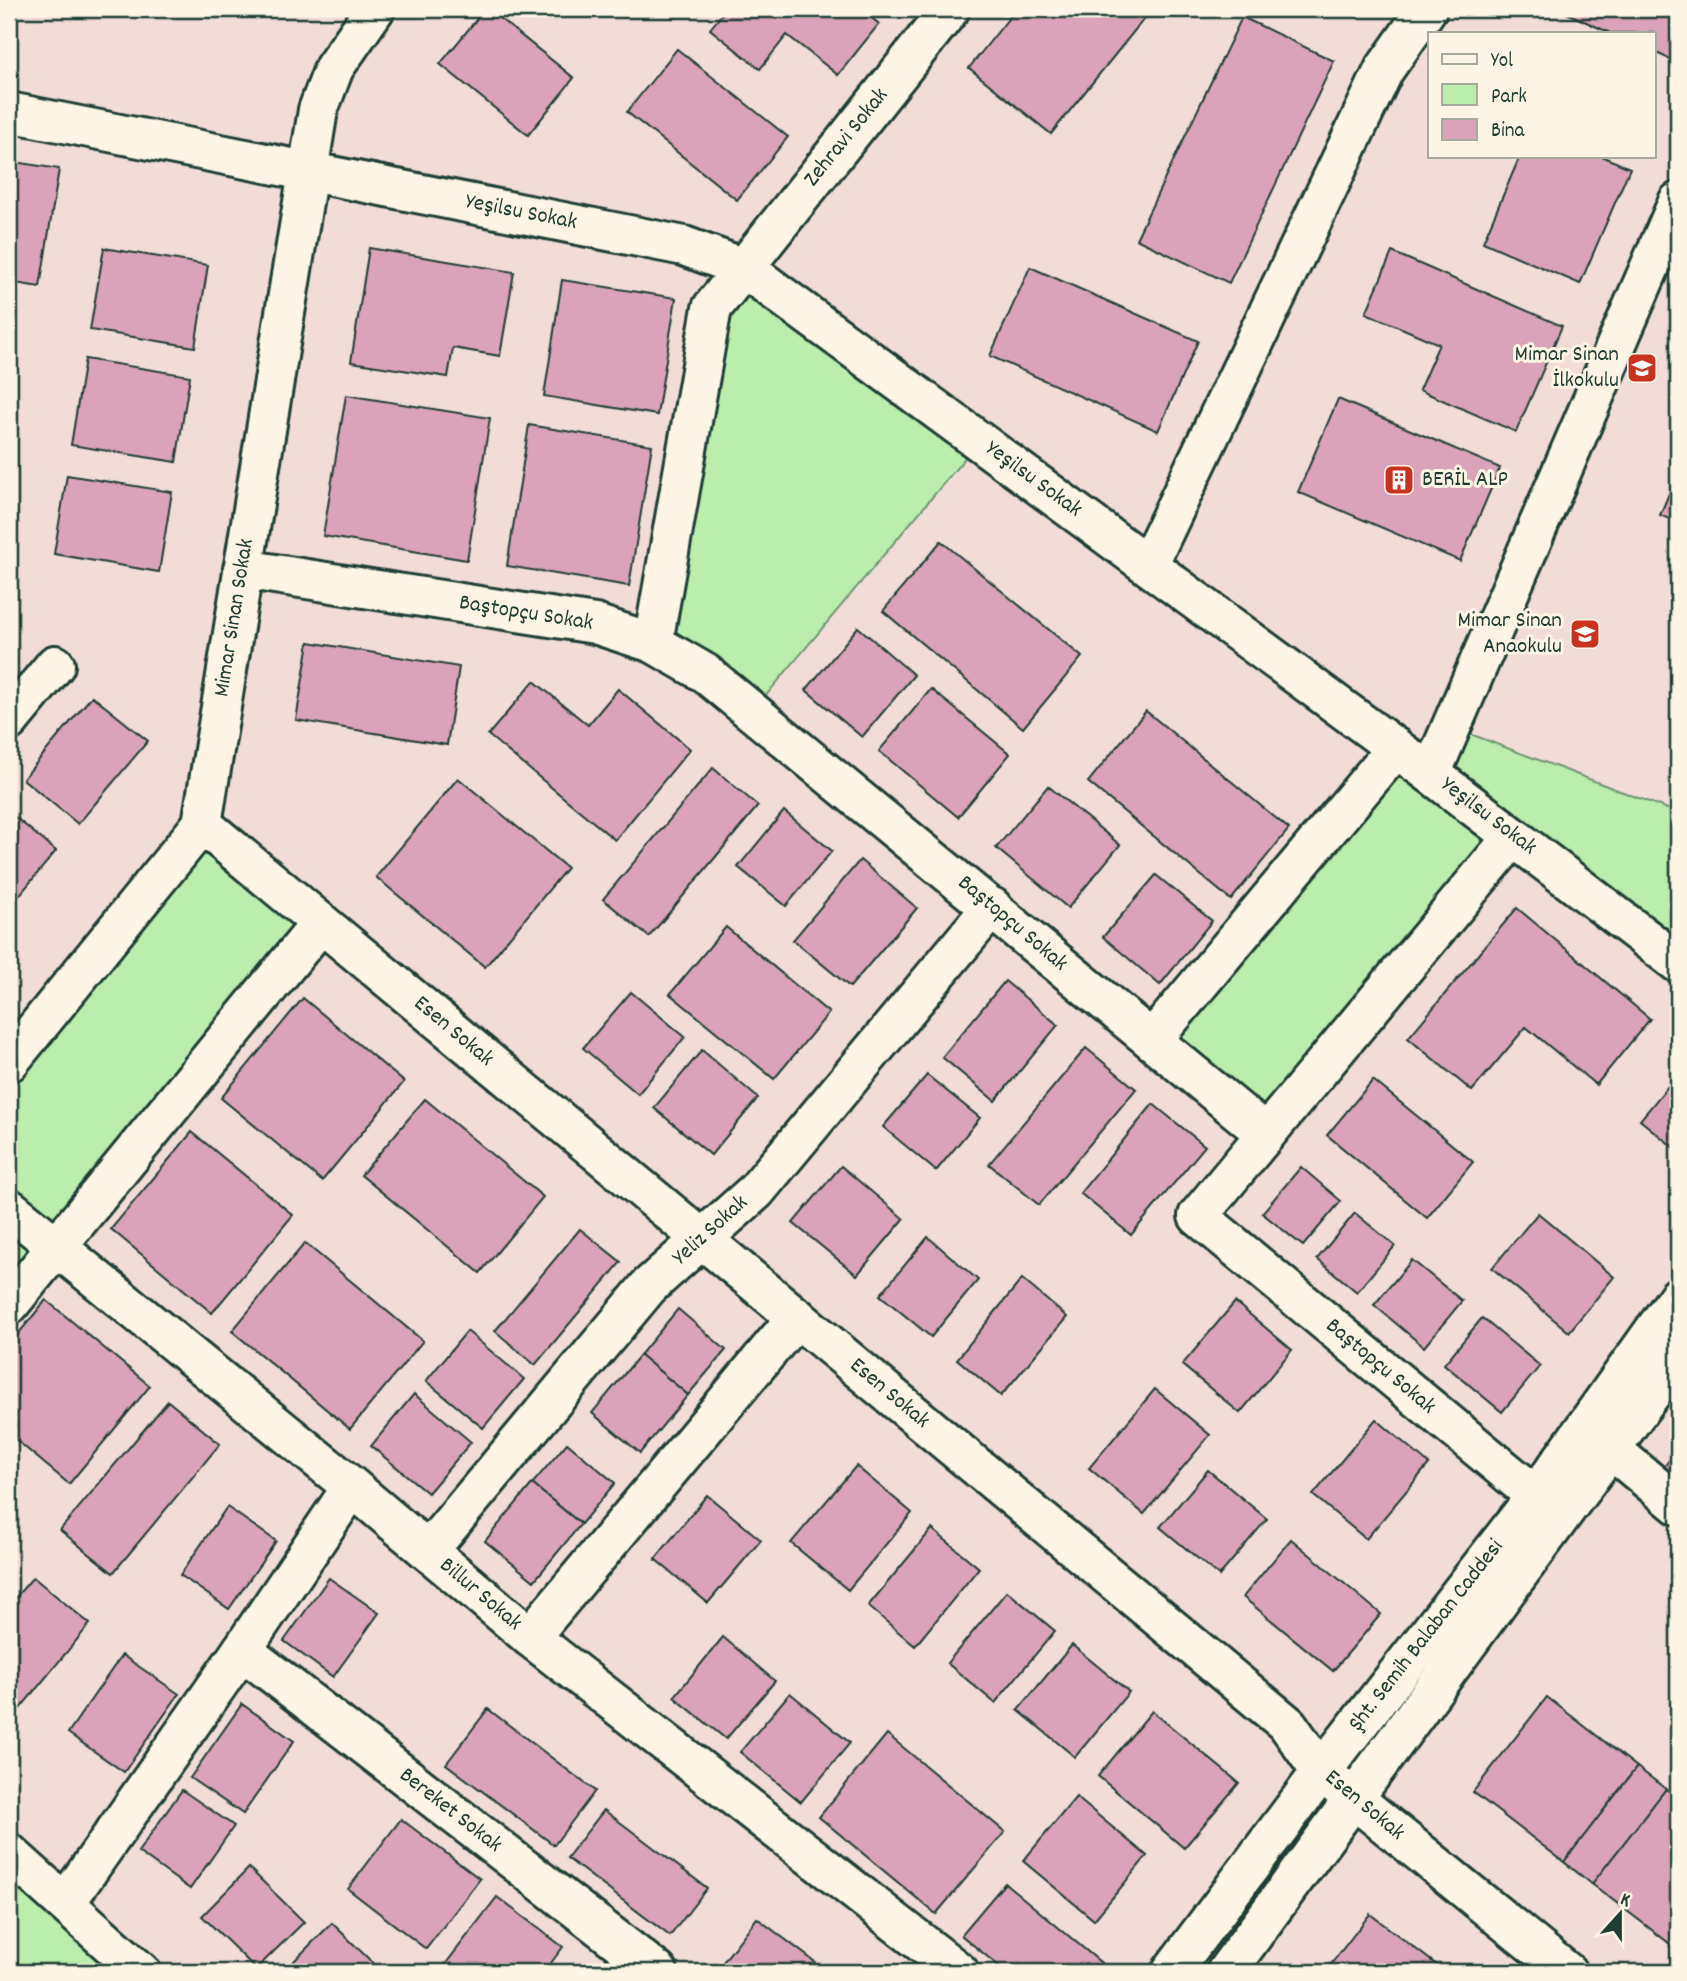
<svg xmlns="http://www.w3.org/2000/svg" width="1687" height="1981" font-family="Dekko,sans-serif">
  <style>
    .green { fill: #bbedad; stroke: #6d9570; stroke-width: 2 }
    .building { fill: #daa3b9; stroke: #1f3d34; stroke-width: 2 }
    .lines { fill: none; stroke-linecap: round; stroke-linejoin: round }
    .minor-casing { stroke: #1f3d34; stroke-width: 44 }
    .minor { stroke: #fcf5e5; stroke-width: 38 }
    .labels { text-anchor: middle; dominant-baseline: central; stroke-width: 6; stroke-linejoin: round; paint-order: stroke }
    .street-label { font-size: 23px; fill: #1f3d34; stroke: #fcf5e5 }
    .poi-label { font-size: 23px; fill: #1f3d34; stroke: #fcf5e5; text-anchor: end }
  </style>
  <rect width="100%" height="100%" fill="#f2dcd8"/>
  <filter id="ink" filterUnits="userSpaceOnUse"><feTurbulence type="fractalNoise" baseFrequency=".0143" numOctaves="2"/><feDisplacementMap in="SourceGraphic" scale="14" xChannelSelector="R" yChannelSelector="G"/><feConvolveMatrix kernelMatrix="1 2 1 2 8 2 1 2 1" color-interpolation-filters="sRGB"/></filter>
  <g filter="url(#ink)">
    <!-- green -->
    <g class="green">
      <path d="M744 268 980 440 753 711 653 643 712 308Z"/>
      <path d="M1452 727 1678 813V963L1513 837 1266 1134 1152 1040 1396 748 1431 773Z"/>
      <path d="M202 824 321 923 9 1305V1062Z"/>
      <path d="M9 1853 141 1972H9Z"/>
    </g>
    <!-- building -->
    <g class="building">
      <path d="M485 9H488L574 78 528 135 440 64Z"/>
      <path d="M726 9H861L879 24 838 75 787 35 760 69 710 29Z"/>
      <path d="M1016 9H1152L1051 134 969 68Z"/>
      <path d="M1558 9H1678V56L1676 62 1654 52V33H1610Z"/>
      <path d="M1242 17 1334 61 1229 283 1136 239Z"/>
      <path d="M677 49 788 137 737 200 627 112Z"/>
      <path d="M1520 156H1601L1630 168 1580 284 1483 242Z"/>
      <path d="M9 161 59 169 40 287 9 282Z"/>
      <path d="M104 248 208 265 195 347 90 330Z"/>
      <path d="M369 248 514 272 500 356 453 348 448 377 351 362Z"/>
      <path d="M1392 252 1562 326 1516 432 1419 390 1439 344 1366 313Z"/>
      <path d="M1030 267 1198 341 1158 431 990 356Z"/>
      <path d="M562 280 676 298 657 415 544 396Z"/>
      <path d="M85 359 190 376 176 462 71 445Z"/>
      <path d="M346 395 490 418 467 560 323 536Z"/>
      <path d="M1338 399 1500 468 1460 561 1298 492Z"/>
      <path d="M529 425 652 445 629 586 507 566Z"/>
      <path d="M1678 472V523L1660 515Z"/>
      <path d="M67 475 172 492 159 572 54 554Z"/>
      <path d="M941 541 1082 657 1023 728 883 611Z"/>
      <path d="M858 627 914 675 862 737 806 690Z"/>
      <path d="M309 642 459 667 447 745 296 720Z"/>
      <path d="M534 681 588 725 618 689 690 749 615 840 488 735Z"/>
      <path d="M931 689 1010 754 958 817 879 751Z"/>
      <path d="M92 696 148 741 78 824 23 779Z"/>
      <path d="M1146 711 1289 829 1231 900 1088 782Z"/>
      <path d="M713 768 758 806 649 937 603 899Z"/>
      <path d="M458 778 567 868 485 967 376 877Z"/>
      <path d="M1048 786 1120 845 1068 908 996 848Z"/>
      <path d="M784 811 832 851 786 906 738 867Z"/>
      <path d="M9 812 56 851 9 908Z"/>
      <path d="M860 860 917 908 850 987 793 940Z"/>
      <path d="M1156 875 1212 921 1160 985 1103 937Z"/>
      <path d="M1517 908 1650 1019 1596 1085 1526 1027 1472 1091 1408 1038Z"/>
      <path d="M726 927 829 1013 774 1079 670 994Z"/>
      <path d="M1005 981 1058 1025 995 1101 942 1057Z"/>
      <path d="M631 992 685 1037 638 1094 583 1048Z"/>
      <path d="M303 998 404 1082 322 1181 221 1098Z"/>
      <path d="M1086 1048 1136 1089 1039 1205 989 1164Z"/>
      <path d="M702 1050 758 1098 711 1155 654 1108Z"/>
      <path d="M1678 1074V1151L1640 1120Z"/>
      <path d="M927 1075 980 1118 936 1171 883 1127Z"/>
      <path d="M1373 1080 1473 1162 1427 1218 1327 1135Z"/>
      <path d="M425 1099 543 1197 480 1273 361 1175Z"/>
      <path d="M1153 1104 1205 1146 1131 1235 1080 1193Z"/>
      <path d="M192 1132 293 1215 212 1313 111 1229Z"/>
      <path d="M841 1166 904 1219 857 1275 793 1223Z"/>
      <path d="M1301 1167 1341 1201 1303 1246 1262 1213Z"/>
      <path d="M1355 1213 1395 1246 1357 1292 1317 1259Z"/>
      <path d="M1538 1213 1614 1277 1569 1332 1492 1268Z"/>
      <path d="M580 1229 621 1262 535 1365 495 1331Z"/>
      <path d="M928 1237 978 1280 931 1337 880 1295Z"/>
      <path d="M305 1243 423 1341 350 1429 232 1331Z"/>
      <path d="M1412 1260 1462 1301 1424 1347 1374 1305Z"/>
      <path d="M1022 1279 1067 1317 1001 1396 957 1359Z"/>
      <path d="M46 1300 150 1386 69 1484 9 1434V1345Z"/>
      <path d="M1235 1302 1292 1350 1240 1413 1182 1365Z"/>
      <path d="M678 1309 726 1350 688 1395 640 1355Z"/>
      <path d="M1482 1318 1540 1366 1502 1412 1444 1364Z"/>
      <path d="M467 1331 524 1379 483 1428 426 1381Z"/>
      <path d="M640 1355 688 1395 640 1453 592 1413Z"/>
      <path d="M1155 1389 1210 1435 1144 1514 1089 1468Z"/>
      <path d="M414 1394 471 1442 428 1493 371 1446Z"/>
      <path d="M168 1401 220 1444 113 1573 60 1530Z"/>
      <path d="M1376 1419 1429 1464 1366 1539 1313 1495Z"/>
      <path d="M567 1443 615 1483 581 1524 532 1484Z"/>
      <path d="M1678 1448V1479L1664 1467Z"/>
      <path d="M856 1466 912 1513 848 1590 791 1543Z"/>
      <path d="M1208 1470 1267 1519 1219 1576 1160 1527Z"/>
      <path d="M532 1484 581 1524 534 1581 485 1541Z"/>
      <path d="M707 1495 761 1540 708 1603 655 1559Z"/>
      <path d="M227 1507 276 1541 229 1609 180 1575Z"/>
      <path d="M932 1529 979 1568 915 1646 868 1606Z"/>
      <path d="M1291 1539 1381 1614 1333 1671 1243 1597Z"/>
      <path d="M33 1577 90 1624 9 1722V1605Z"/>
      <path d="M329 1578 379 1613 333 1677 284 1641Z"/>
      <path d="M1007 1591 1055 1631 995 1703 947 1663Z"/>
      <path d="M723 1637 775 1681 726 1739 674 1697Z"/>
      <path d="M1072 1645 1129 1692 1075 1757 1018 1710Z"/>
      <path d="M122 1655 179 1694 124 1772 68 1733Z"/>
      <path d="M790 1693 850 1743 801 1802 740 1752Z"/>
      <path d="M1547 1697 1637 1767 1564 1862 1473 1792Z"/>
      <path d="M242 1704 294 1741 243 1814 190 1778Z"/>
      <path d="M488 1709 595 1791 554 1845 446 1764Z"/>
      <path d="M1152 1711 1239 1783 1184 1848 1098 1776Z"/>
      <path d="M887 1734 1005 1832 936 1914 819 1817Z"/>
      <path d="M1637 1767 1666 1789 1592 1884 1564 1862Z"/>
      <path d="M1666 1789 1678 1798V1950L1592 1884Z"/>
      <path d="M182 1790 234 1826 190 1889 138 1852Z"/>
      <path d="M1076 1797 1147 1856 1094 1920 1023 1861Z"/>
      <path d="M604 1810 707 1888 670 1936 567 1858Z"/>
      <path d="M401 1819 480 1879 426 1949 348 1889Z"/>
      <path d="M249 1868 304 1922 256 1969 202 1916Z"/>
      <path d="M1005 1883 1106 1967 1102 1972H1006L961 1935Z"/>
      <path d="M497 1897 563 1947 544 1972H453L444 1966Z"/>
      <path d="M1370 1914 1446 1972H1325Z"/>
      <path d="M757 1918 815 1962 807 1972H719L717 1970Z"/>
      <path d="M332 1923 382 1972H283Z"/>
    </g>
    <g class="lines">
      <!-- minor casing -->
      <g class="minor-casing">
        <g id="minor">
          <path d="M9 112 684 246 744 268 1431 774 1678 963"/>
          <path d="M1148 565 1384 70 1427 9"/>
          <path d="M243 569 595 624 653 643 705 673 1266 1134 1198 1216 1536 1496"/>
          <path d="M653 643 712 308 950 9"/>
          <path d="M9 721 55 665"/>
          <path d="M1431 774 1678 202"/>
          <path d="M202 824 1288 1725 1321 1772 1567 1972"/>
          <path d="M1152 1040 1396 748"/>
          <path d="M9 1062 202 824 318 110 334 68 375 9"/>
          <path d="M1266 1134 1513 837"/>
          <path d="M9 1208 352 1487 530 1637 959 1972"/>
          <path d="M9 1305 321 923"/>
          <path d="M1612 1450 1678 1505"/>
          <path d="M428 1551 649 1286 756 1191 992 907"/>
          <path d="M530 1637 797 1317"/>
          <path d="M242 1650 658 1972"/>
          <path d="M9 1853 141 1972"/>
          <path d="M66 1902 242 1650 352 1487"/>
          <path d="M1171 1972 1321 1772 1536 1496 1678 1297"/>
          <path d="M1226 1972 1678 1357"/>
        </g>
      </g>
      <!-- minor -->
      <use href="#minor" class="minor"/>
    </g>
  </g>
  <!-- icons -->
  <defs>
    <g id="school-square" transform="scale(1.575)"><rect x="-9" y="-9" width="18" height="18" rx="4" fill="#c8321e" stroke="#fcf5e5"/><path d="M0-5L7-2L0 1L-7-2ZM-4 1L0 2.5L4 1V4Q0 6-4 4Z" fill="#fff"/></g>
    <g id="building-square" transform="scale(1.575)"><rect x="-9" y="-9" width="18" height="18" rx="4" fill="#c8321e" stroke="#fcf5e5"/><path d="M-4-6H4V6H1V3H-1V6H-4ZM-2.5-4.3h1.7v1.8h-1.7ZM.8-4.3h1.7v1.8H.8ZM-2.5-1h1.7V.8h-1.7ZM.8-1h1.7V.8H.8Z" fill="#fff"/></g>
  </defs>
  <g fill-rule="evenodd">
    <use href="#school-square" x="1642" y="368"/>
    <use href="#building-square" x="1399" y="480"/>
    <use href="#school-square" x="1585" y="634"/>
  </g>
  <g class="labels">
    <!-- street labels -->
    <g class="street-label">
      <text transform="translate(847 138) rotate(-51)">Zehravi Sokak</text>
      <text transform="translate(521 213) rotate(11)">Yeşilsu Sokak</text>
      <text transform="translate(1033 480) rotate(36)">Yeşilsu Sokak</text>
      <text transform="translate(526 614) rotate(9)">Baştopçu Sokak</text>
      <text transform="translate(235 618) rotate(-81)">Mimar Sinan Sokak</text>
      <text transform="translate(1488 817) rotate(37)">Yeşilsu Sokak</text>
      <text transform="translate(1012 924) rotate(40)">Baştopçu Sokak</text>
      <text transform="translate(453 1032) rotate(40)">Esen Sokak</text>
      <text transform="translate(711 1231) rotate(-42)">Yeliz Sokak</text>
      <text transform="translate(1380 1367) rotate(40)">Baştopçu Sokak</text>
      <text transform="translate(889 1394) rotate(40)">Esen Sokak</text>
      <text transform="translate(480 1595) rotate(40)">Billur Sokak</text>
      <text transform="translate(1427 1636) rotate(-52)">Şht. Semih Balaban Caddesi</text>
      <text transform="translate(1364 1806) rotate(40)">Esen Sokak</text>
      <text transform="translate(450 1811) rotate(38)">Bereket Sokak</text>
    </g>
    <!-- poi labels -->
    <g class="poi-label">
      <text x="1619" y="355">Mimar Sinan<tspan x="1619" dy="26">İlkokulu</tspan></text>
      <text x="1422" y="480" text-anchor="start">BERİL ALP</text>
      <text x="1562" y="621">Mimar Sinan<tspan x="1562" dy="26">Anaokulu</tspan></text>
    </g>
  </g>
  <!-- margin -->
  <rect width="1687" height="1981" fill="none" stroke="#fcf5e5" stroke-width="35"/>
  <rect x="18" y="18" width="1652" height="1946" fill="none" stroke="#1f3d34" stroke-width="2.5" filter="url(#ink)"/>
  <!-- legend -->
  <rect x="1428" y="32" width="228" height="126" fill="#fcf5e5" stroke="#a4ab9e" stroke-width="2"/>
  <rect x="1442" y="54" width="35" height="10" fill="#fcf5e5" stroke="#a4ab9e" stroke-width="2"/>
  <text x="1491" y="66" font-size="21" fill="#1f3d34">Yol</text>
  <rect x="1442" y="84" width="35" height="21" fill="#bbedad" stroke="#a4ab9e" stroke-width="2"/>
  <text x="1491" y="102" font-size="21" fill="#1f3d34">Park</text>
  <rect x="1442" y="119" width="35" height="21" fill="#daa3b9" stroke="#a4ab9e" stroke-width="2"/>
  <text x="1491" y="136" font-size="21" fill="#1f3d34">Bina</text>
  <!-- north arrow -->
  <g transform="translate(1620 1914) rotate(21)" stroke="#fcf5e5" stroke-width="5" paint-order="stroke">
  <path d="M0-5L12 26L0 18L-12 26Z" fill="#1f3d34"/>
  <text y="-10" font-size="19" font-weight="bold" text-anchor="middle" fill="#1f3d34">K</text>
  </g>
</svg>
